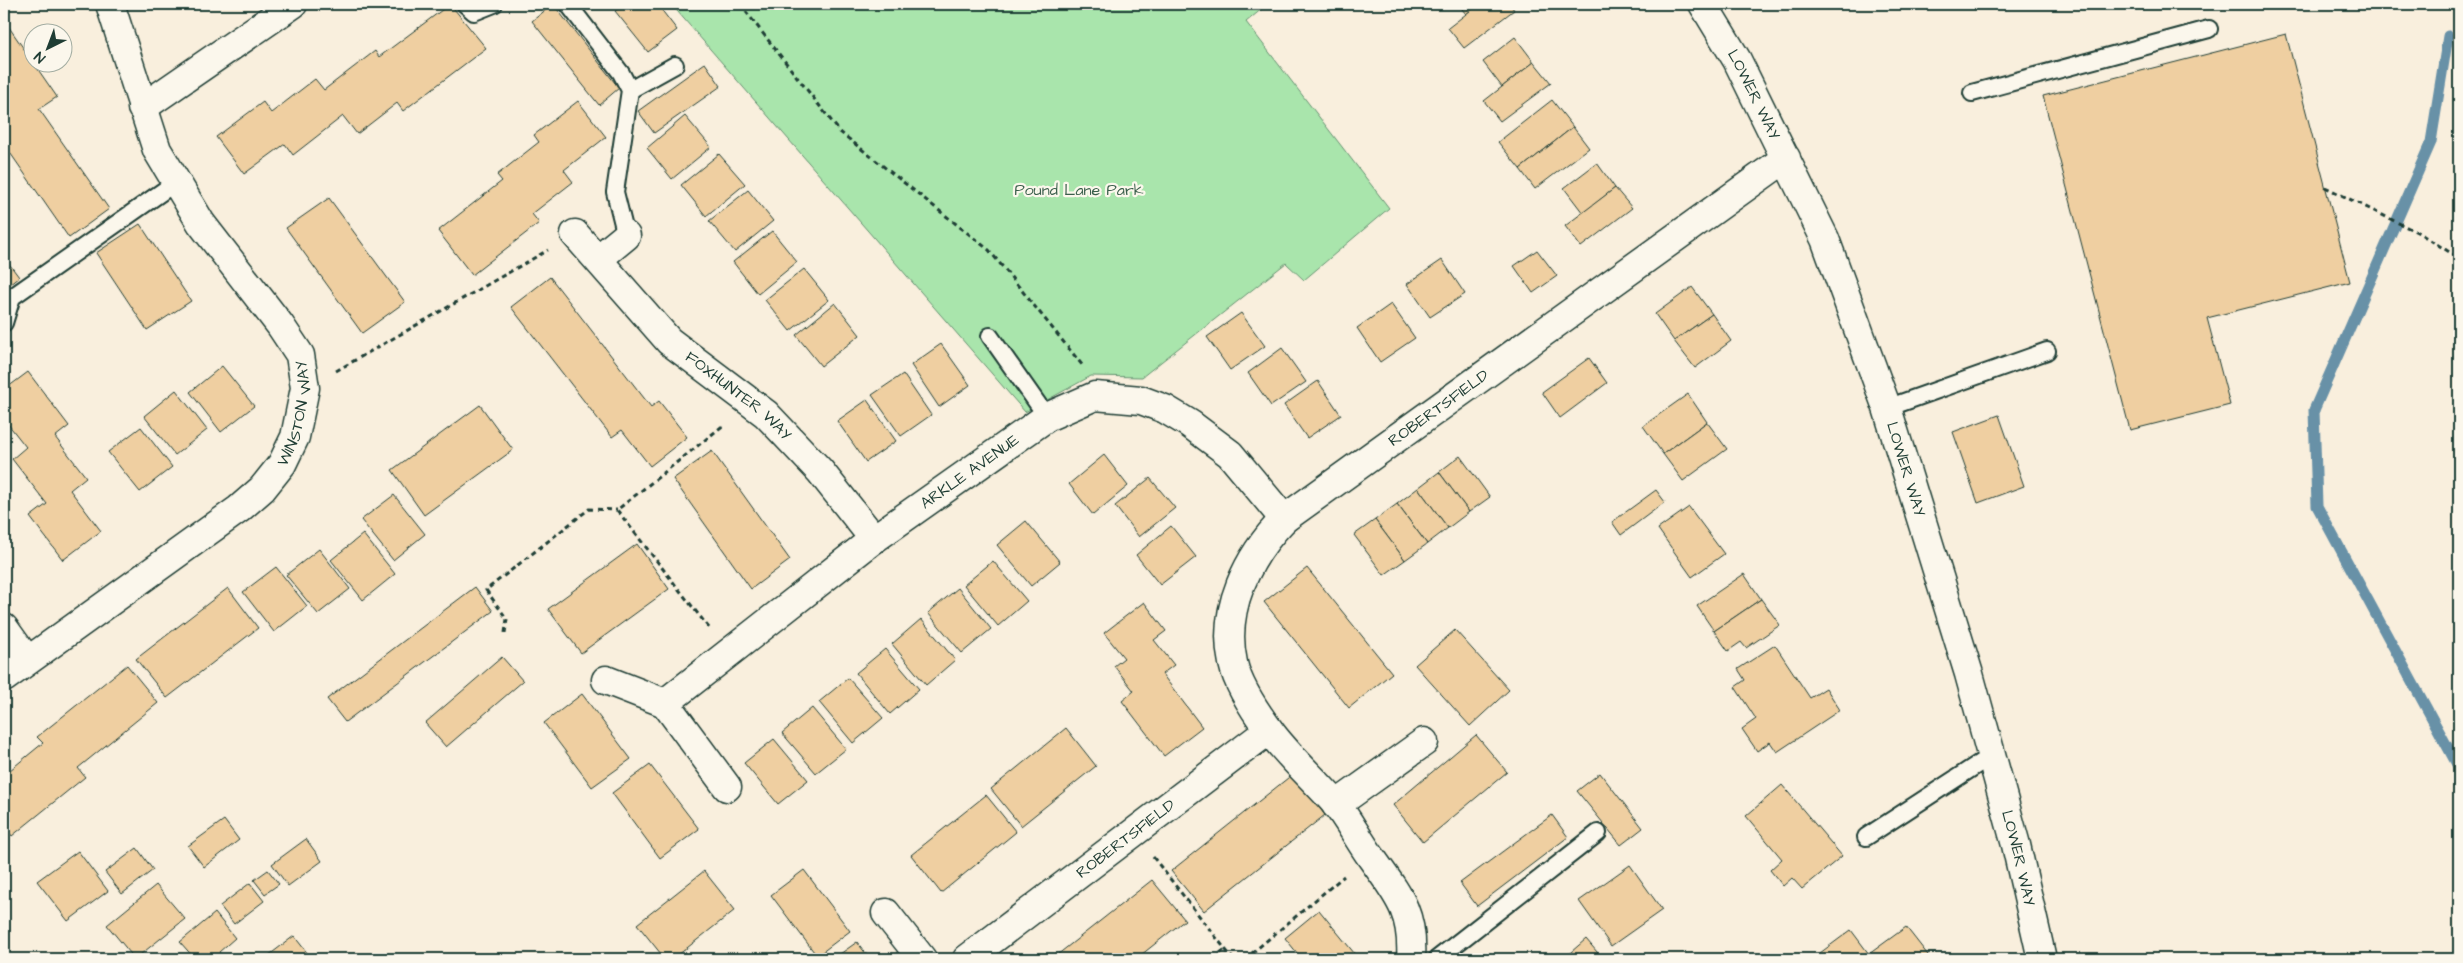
<svg xmlns="http://www.w3.org/2000/svg" width="2463" height="963" font-family="'Architects Daughter',sans-serif">
  <style>
    .green { fill: #a9e5ac; stroke: #649170 }
    .lines { fill: none; stroke-linecap: round; stroke-linejoin: round }
    .stream { stroke: #6891a7; stroke-width: 11 }
    .building { fill: #efcfa1; stroke: #1f3d34 }
    .lane-casing { stroke: #1f3d34; stroke-width: 20 }
    .street-casing { stroke: #1f3d34; stroke-width: 31 }
    .secondary-casing { stroke: #1f3d34; stroke-width: 31 }
    .path { stroke: #1f3d34; stroke-width: 3; stroke-dasharray: 5 4; stroke-linecap: butt }
    .lane { stroke: #fbf7ec; stroke-width: 16 }
    .street { stroke: #fbf7ec; stroke-width: 28 }
    .secondary { stroke: #fbf7ec; stroke-width: 28 }
    .labels { text-anchor: middle; dominant-baseline: central; stroke-width: 4.5; stroke-linejoin: round; paint-order: stroke }
    .street-label { font-size: 16px; fill: #1f3d34; stroke: #fbf7ec }
    .park-label { font-size: 16px; fill: #3b5f4c; stroke: #fbf7ec }
  </style>
  <rect width="100%" height="100%" fill="#f9efdd"/>
  <filter id="ink" filterUnits="userSpaceOnUse"><feTurbulence type="fractalNoise" baseFrequency=".02" numOctaves="2"/><feDisplacementMap in="SourceGraphic" scale="10" xChannelSelector="R" yChannelSelector="G"/><feConvolveMatrix kernelMatrix="1 2 1 2 8 2 1 2 1" color-interpolation-filters="sRGB"/></filter>
  <g filter="url(#ink)">
    <!-- green -->
    <path class="green" d="M671 4H1268L1246 22 1389 208 1304 280 1286 263 1142 377 1091 376 1025 412Z"/>
    <g class="lines">
      <!-- stream -->
      <path class="stream" d="M2448 36 2431 142 2314 410 2317 506 2459 768"/>
    </g>
    <!-- building -->
    <g class="building">
      <path d="M450 4 486 48 403 111 397 103 357 134 343 116 293 155 285 144 244 174 216 137 263 102 271 113 315 79 324 90 375 51 379 57Z"/>
      <path d="M553 4 619 88 599 105 532 21Z"/>
      <path d="M624 4H657L677 30 648 52 615 11Z"/>
      <path d="M1458 4H1479L1466 14Z"/>
      <path d="M1479 4H1510L1514 10 1464 48 1448 28Z"/>
      <path d="M4 20 57 97 39 109 109 209 69 238 4 144V124L9 120 4 112Z"/>
      <path d="M2286 34 2350 282 2207 318 2230 405 2130 430 2043 96Z"/>
      <path d="M1515 37 1534 62 1502 87 1483 62Z"/>
      <path d="M1534 62 1551 83 1500 121 1484 101Z"/>
      <path d="M705 63 721 86 654 133 638 111Z"/>
      <path d="M1552 100 1573 127 1520 169 1498 142Z"/>
      <path d="M578 101 606 137 564 170 573 182 532 214 539 223 472 275 438 231 502 181 497 175 539 142 534 135Z"/>
      <path d="M685 116 711 147 672 179 647 148Z"/>
      <path d="M1573 127 1589 148 1535 189 1520 169Z"/>
      <path d="M719 154 745 184 706 216 681 185Z"/>
      <path d="M1597 163 1615 188 1583 213 1564 188Z"/>
      <path d="M1615 188 1632 208 1581 247 1565 226Z"/>
      <path d="M748 190 773 221 735 252 709 221Z"/>
      <path d="M329 198 405 302 362 333 286 228Z"/>
      <path d="M140 224 191 301 147 330 96 253Z"/>
      <path d="M772 231 797 262 758 294 733 262Z"/>
      <path d="M1537 250 1557 276 1533 293 1514 266Z"/>
      <path d="M4 257 19 277 4 289Z"/>
      <path d="M1442 260 1465 294 1430 317 1407 284Z"/>
      <path d="M804 269 829 300 790 331 765 300Z"/>
      <path d="M550 277 651 407 659 401 687 437 650 466 622 430 612 437 511 307Z"/>
      <path d="M1692 287 1712 314 1674 341 1655 314Z"/>
      <path d="M835 303 860 335 821 366 796 335Z"/>
      <path d="M1391 304 1415 338 1380 362 1357 328Z"/>
      <path d="M1241 313 1265 346 1230 370 1207 337Z"/>
      <path d="M1712 314 1731 341 1695 368 1674 341Z"/>
      <path d="M941 344 970 385 939 407 911 365Z"/>
      <path d="M1282 348 1306 382 1271 406 1248 373Z"/>
      <path d="M1589 358 1607 383 1560 418 1542 392Z"/>
      <path d="M222 366 254 406 221 432 190 392Z"/>
      <path d="M28 372 69 426 55 437 86 477 70 490 101 531 63 560 30 517 47 504 12 459 26 447 4 419V390Z"/>
      <path d="M903 374 931 415 901 436 872 395Z"/>
      <path d="M1318 381 1341 415 1307 438 1284 405Z"/>
      <path d="M176 390 207 430 175 455 144 416Z"/>
      <path d="M1688 394 1707 422 1663 454 1643 426Z"/>
      <path d="M867 400 896 441 866 462 837 421Z"/>
      <path d="M480 405 513 450 424 515 392 470Z"/>
      <path d="M1999 415 2024 486 1978 503 1953 432Z"/>
      <path d="M1707 422 1727 449 1683 481 1663 454Z"/>
      <path d="M141 427 172 467 140 492 108 452Z"/>
      <path d="M712 451 790 560 751 589 673 479Z"/>
      <path d="M1104 455 1128 486 1093 515 1069 484Z"/>
      <path d="M1460 456 1490 497 1469 512 1439 472Z"/>
      <path d="M1439 472 1469 512 1448 528 1418 488Z"/>
      <path d="M1150 478 1175 508 1139 537 1115 506Z"/>
      <path d="M1418 488 1448 528 1427 544 1397 504Z"/>
      <path d="M1656 490 1665 502 1621 535 1612 522Z"/>
      <path d="M394 495 425 534 393 560 361 520Z"/>
      <path d="M1397 504 1427 544 1405 560 1375 520Z"/>
      <path d="M1689 507 1724 554 1692 577 1658 529Z"/>
      <path d="M1375 520 1405 560 1384 575 1354 535Z"/>
      <path d="M1026 521 1060 562 1031 586 997 545Z"/>
      <path d="M1171 526 1196 557 1160 585 1136 555Z"/>
      <path d="M363 534 395 574 363 600 331 560Z"/>
      <path d="M637 544 669 589 581 653 548 609Z"/>
      <path d="M319 549 350 589 318 614 286 575Z"/>
      <path d="M993 561 1027 601 998 626 964 585Z"/>
      <path d="M276 567 307 606 274 632 243 592Z"/>
      <path d="M1307 568 1392 673 1349 708 1264 602Z"/>
      <path d="M1744 574 1761 599 1714 631 1697 606Z"/>
      <path d="M475 587 493 611 345 722 327 699Z"/>
      <path d="M228 588 258 628 167 698 136 659Z"/>
      <path d="M958 588 991 629 962 653 928 613Z"/>
      <path d="M1761 599 1780 625 1746 648 1741 642 1728 651 1714 631Z"/>
      <path d="M1144 602 1166 631 1154 640 1174 665 1162 674 1202 727 1164 756 1122 701 1134 691 1114 666 1124 658 1104 633Z"/>
      <path d="M921 619 955 660 926 685 892 644Z"/>
      <path d="M1455 630 1509 690 1470 726 1415 665Z"/>
      <path d="M1775 645 1810 698 1826 688 1840 710 1777 752 1770 742 1757 751 1742 729 1756 719 1735 687 1745 680 1738 669Z"/>
      <path d="M885 649 919 689 890 714 856 673Z"/>
      <path d="M502 657 523 681 446 747 425 723Z"/>
      <path d="M127 665 158 703 78 768 85 777 12 836 4 826V775L43 743 37 737Z"/>
      <path d="M848 678 883 718 853 743 819 702Z"/>
      <path d="M582 694 631 759 592 787 544 723Z"/>
      <path d="M812 708 846 749 816 773 782 733Z"/>
      <path d="M1066 728 1096 766 1021 826 991 789Z"/>
      <path d="M1476 735 1507 772 1423 842 1393 805Z"/>
      <path d="M774 739 808 780 778 804 744 763Z"/>
      <path d="M650 765 699 829 660 858 612 793Z"/>
      <path d="M1600 773 1643 828 1621 845 1577 791Z"/>
      <path d="M1293 774 1325 815 1204 911 1171 871Z"/>
      <path d="M1782 785 1842 856 1802 889 1792 878 1783 886 1770 870 1782 859 1746 816Z"/>
      <path d="M986 795 1016 832 941 893 911 855Z"/>
      <path d="M1552 815 1568 837 1477 906 1460 883Z"/>
      <path d="M224 820 239 840 204 867 188 846Z"/>
      <path d="M306 839 322 861 288 886 272 864Z"/>
      <path d="M137 848 153 870 122 894 105 872Z"/>
      <path d="M78 851 108 891 68 921 37 881Z"/>
      <path d="M1630 865 1662 910 1611 946 1579 901Z"/>
      <path d="M268 870 279 884 265 894 254 880Z"/>
      <path d="M804 870 850 931 817 956 771 895Z"/>
      <path d="M704 871 735 910 673 959H665L637 924Z"/>
      <path d="M1152 880 1185 920 1136 959H1052Z"/>
      <path d="M250 883 264 901 234 924 220 906Z"/>
      <path d="M156 885 185 919 135 959 107 925Z"/>
      <path d="M1319 910 1359 959H1302L1285 938Z"/>
      <path d="M215 913 235 938 219 952 225 959H195L180 942Z"/>
      <path d="M1906 927 1931 959H1819L1816 956 1851 930 1869 954Z"/>
      <path d="M294 936 312 959H264Z"/>
      <path d="M1586 939 1603 959H1563Z"/>
      <path d="M857 942 870 959H833Z"/>
    </g>
    <g class="lines">
      <!-- lane casing -->
      <g class="lane-casing">
        <g id="lane">
          <path d="M465 4 474 12 494 4"/>
          <path d="M568 4 621 73 630 90 615 192 626 236"/>
          <path d="M630 90 675 65"/>
          <path d="M1972 93 2209 29"/>
          <path d="M4 323 12 297 176 182"/>
          <path d="M990 336 1047 417"/>
          <path d="M1887 408 2047 351"/>
          <path d="M1866 837 1992 755"/>
          <path d="M1437 959 1598 833"/>
        </g>
      </g>
      <!-- street casing -->
      <g class="street-casing">
        <g id="street">
          <path d="M142 108 293 4"/>
          <path id="s1" d="M575 234 669 341 766 414 820 471 874 539"/>
          <path d="M598 259 626 236"/>
          <path d="M4 628 27 660"/>
          <path id="s2" d="M4 678 239 509 262 489 282 464 295 437 305 388 300 355 280 325 201 223 157 150 110 4"/>
          <path id="s3" d="M606 680 665 703 874 539 1047 417 1095 396 1141 400 1165 409 1190 424 1230 454 1284 519"/>
          <path d="M665 703 727 787"/>
          <path d="M1336 805 1424 742"/>
          <path d="M886 913 922 959"/>
          <path id="s4" d="M967 959 1269 730"/>
          <path id="s5" d="M1411 959C1414 911 1397 894 1371 857 1358 839 1348 819 1335 803 1313 778 1288 756 1269 730 1255 711 1238 686 1233 663 1221 609 1248 556 1284 519L1786 158"/>
        </g>
      </g>
      <!-- secondary casing -->
      <g class="secondary-casing">
        <g id="secondary">
          <path id="s6" d="M1703 4 1737 60 1825 239 1887 408 1969 674 2016 845 2042 959"/>
        </g>
      </g>
      <!-- path -->
      <g class="path">
        <path d="M740 4 840 132 989 250 1083 366"/>
        <path d="M2325 187 2419 233 2459 258"/>
        <path d="M336 371 548 250"/>
        <path d="M709 628 617 510 725 424"/>
        <path d="M505 633 507 619 486 590 589 509 617 510"/>
        <path d="M1153 857 1233 959"/>
        <path d="M1213 959 1225 949"/>
        <path d="M1245 959 1344 876"/>
      </g>
      <!-- lane -->
      <use href="#lane" class="lane"/>
      <!-- street -->
      <use href="#street" class="street"/>
      <!-- secondary -->
      <use href="#secondary" class="secondary"/>
    </g>
  </g>
  <g class="labels">
    <!-- street labels -->
    <g class="street-label">
      <text stroke="none"><textPath href="#s6" startOffset="104">LOWER WAY</textPath></text>
      <text stroke="none"><textPath href="#s1" startOffset="231">FOXHUNTER WAY</textPath></text>
      <text stroke="none"><textPath href="#s5" startOffset="702">ROBERTSFIELD</textPath></text>
      <text stroke="none"><textPath href="#s2" startOffset="405">WINSTON WAY</textPath></text>
      <text stroke="none"><textPath href="#s6" startOffset="509">LOWER WAY</textPath></text>
      <text stroke="none"><textPath href="#s3" startOffset="446">ARKLE AVENUE</textPath></text>
      <text stroke="none"><textPath href="#s4" startOffset="199">ROBERTSFIELD</textPath></text>
      <text stroke="none"><textPath href="#s6" startOffset="914">LOWER WAY</textPath></text>
    </g>
    <!-- park labels -->
    <g class="park-label">
      <text x="1079" y="190">Pound Lane Park</text>
    </g>
  </g>
  <!-- margin -->
  <rect width="2463" height="963" fill="none" stroke="#fbf7ec" stroke-width="20"/>
  <rect x="10" y="10" width="2443" height="943" fill="none" stroke="#1f3d34" stroke-width="2" filter="url(#ink)"/>
  <!-- north arrow -->
  <g transform="translate(48 48) rotate(222)"><circle r="24" fill="#fbf7ec" stroke="#a3ada2"/>
  <path d="M0-4L9 19L0 12L-9 19Z" fill="#1f3d34"/>
  <text y="-8" font-size="14" font-weight="bold" text-anchor="middle" fill="#1f3d34">N</text>
  </g>
</svg>
